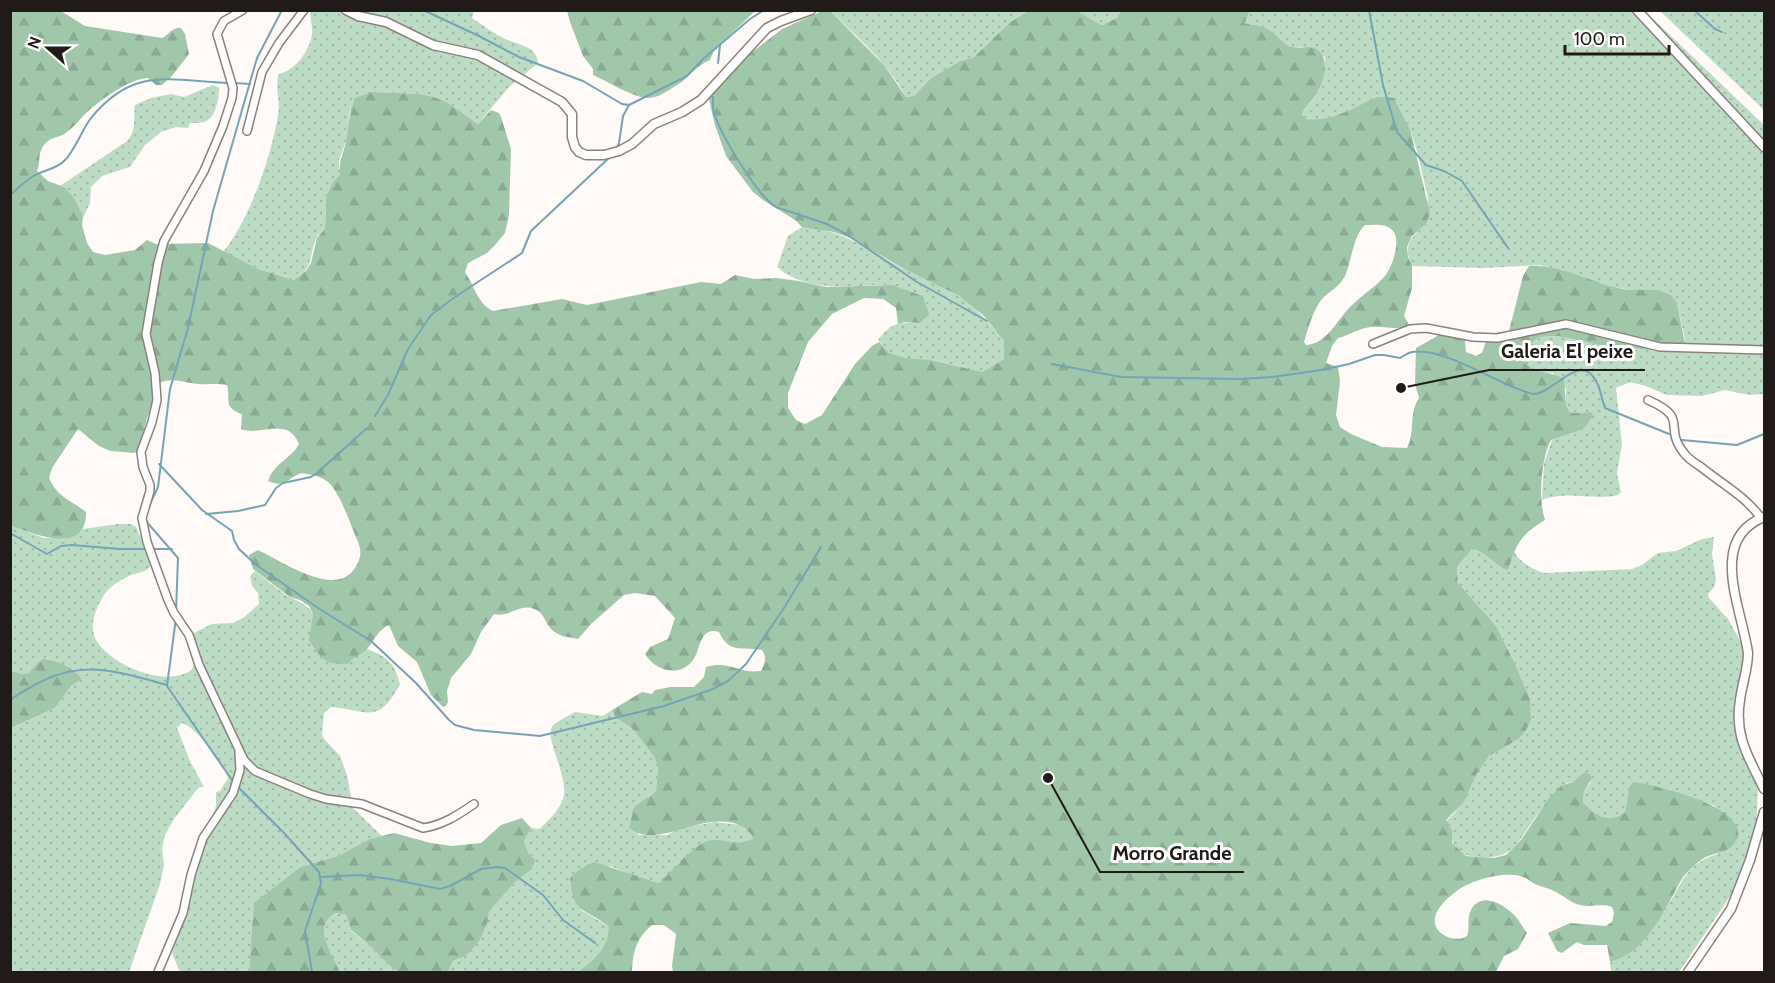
<svg xmlns="http://www.w3.org/2000/svg" width="1775" height="983" font-family="Cabin,sans-serif">
  <style>
    .green { fill: url(#green-dots) }
    .forest { fill: url(#forest-firs); fill-rule: evenodd }
    .lines { fill: none; stroke-linecap: round; stroke-linejoin: round }
    .stream { stroke: #75a4b5; stroke-width: 2 }
    .minor-casing { stroke: #8c817c; stroke-width: 10 }
    .tertiary-casing { stroke: #8c817c; stroke-width: 11 }
    .minor { stroke: #fff; stroke-width: 7 }
    .tertiary { stroke: #fff; stroke-width: 8 }
    .leader { fill: none; stroke: #201b19; stroke-width: 2 }
    .callout-dot { fill: #201b19; stroke: #fff; stroke-width: 2 }
    .callout-label { font-size: 20px; text-anchor: middle; font-weight: bold; fill: #201b19; stroke: #fff; stroke-width: 6; stroke-linejoin: round; paint-order: stroke }
  </style>
  <defs>
    <pattern id="green-dots" width="8" height="8" patternUnits="userSpaceOnUse" patternTransform="scale(1.5)"><rect width="8" height="8" fill="#bddcc5"/><path d="M2 2h.1M6 6h.1" fill="none" stroke="#a2bca9" stroke-width="1.8" stroke-linecap="round"/></pattern>
    <pattern id="forest-firs" width="22" height="20" patternUnits="userSpaceOnUse" patternTransform="scale(1.5)"><rect width="22" height="20" fill="#a1c7ab"/><path d="M5 1l3.5 6h-7zM16 11l3.5 6h-7z" fill="#8aaa93"/></pattern>
  </defs>
  <rect width="100%" height="100%" fill="#fff9f7"/>
  <!-- green -->
  <g class="green">
    <path d="M1250 10 1645 11 1764 125V394L1749 395 1725 390 1702 396 1667 395 1646 386 1630 382 1616 388 1622 444 1617 473 1621 492 1618 495C1593 501 1567 490 1542 500L1544 463 1552 440 1565 435 1591 412 1570 413 1566 405V389L1553 373C1533 371 1525 369 1518 349H1525L1539 337 1558 336 1612 348 1654 347 1685 340 1677 303 1649 290H1632L1614 287 1540 265 1483 268 1412 266C1402 245 1411 237 1426 224L1428 198 1417 151 1410 129 1394 98C1378 94 1372 98 1358 106 1343 114 1323 121 1306 119L1302 114C1306 105 1312 102 1317 94 1324 84 1324 69 1325 57L1302 47 1292 48 1281 42 1270 30 1244 23Z"/>
    <path d="M310 11H474L472 18C483 25 493 33 505 39 518 45 536 45 538 63L509 87 478 124 447 102 434 97 421 94 373 92 350 111 347 138 339 160 340 174C326 190 325 207 325 228 322 231 318 235 316 239 309 255 313 271 294 280L256 268 223 252C249 221 272 155 278 115 281 100 274 87 279 74 295 71 310 50 312 34 313 28 310 18 310 11Z"/>
    <path d="M830 11H1028L1009 23 973 58 960 61 941 72 930 79 914 96 906 97C888 63 857 37 830 11Z"/>
    <path d="M1077 11H1121L1117 18 1102 25Z"/>
    <path d="M1660 11H1764V110Z"/>
    <path d="M213 85 219 88C219 98 216 119 204 122 200 123 194 123 190 123L188 128 176 127 161 132 145 145 130 167 102 176 91 187 90 203 83 218 64 187 60 186 127 141C137 131 133 118 135 105L151 98 171 94 184 97Z"/>
    <path d="M802 227C845 229 871 253 908 271 924 279 943 284 958 295 976 307 990 324 1004 341V359L982 372 931 360 905 359 889 354 878 340C890 324 898 321 919 323L892 285C852 284 810 295 777 267L788 236Z"/>
    <path d="M118 524H131L136 527 150 560V567C144 573 137 572 129 576 120 580 109 587 104 595 97 606 90 621 94 635 103 661 154 683 180 675 186 674 192 671 194 665 197 656 192 642 194 633L212 624 233 623 243 618 259 604 258 593 252 586 250 576 255 571C265 579 275 587 286 595 297 602 306 602 313 614L312 623 353 657 367 649C388 657 394 662 400 684 378 726 368 710 331 707L324 713 322 735 325 740 340 756 347 775 353 808 382 836 369 839 338 856 300 867 255 903 249 972H180L172 953 189 905 201 847 216 806V792L220 791 228 778C224 764 196 727 182 723L177 728 190 761 204 787H199L174 819 165 835 162 849 164 865 160 884 129 972H11V728L55 708 72 685 37 663 29 673 22 674 11 671V526L44 538 71 537 83 529Z"/>
    <path d="M1714 537 1712 554 1716 579 1714 587 1708 594 1709 598 1728 619 1745 650 1736 700V735L1758 789 1756 831 1735 889 1679 972H1611L1610 961C1621 955 1651 928 1659 917 1681 892 1681 864 1718 854L1715 806 1667 789 1633 782 1629 787 1625 812C1609 824 1595 816 1583 802L1584 792 1591 782 1584 772 1573 782 1567 783C1558 793 1547 803 1538 814 1518 839 1516 860 1479 857 1471 856 1464 856 1458 850 1450 843 1452 830 1446 821 1469 802 1469 777 1488 757 1496 749 1508 745 1517 740L1515 664 1497 627 1458 583 1457 567 1472 549C1486 552 1495 565 1508 571L1514 551C1520 563 1532 569 1544 573L1632 569 1642 565 1658 553 1676 551 1702 539Z"/>
    <path d="M612 710 616 718 633 729 654 757 658 766 656 791 648 796 638 835H667L681 828 715 822 741 825 754 838 740 844 712 840 679 862 675 869 660 883 630 874 610 866 581 910 608 926C611 945 592 963 577 972H448L453 961 488 921 489 912 513 884 532 869 536 860 529 854 524 842 531 828 540 829C548 820 559 811 563 799 570 778 544 739 552 727 556 721 568 716 575 712L603 716Z"/>
    <path d="M336 913 346 915 351 931 367 943 392 968 399 972H340C332 955 310 926 336 913Z"/>
  </g>
  <!-- forest -->
  <g class="forest">
    <path d="M11 11H61L85 26 162 38C169 35 171 27 181 28L185 34 189 54 171 77 162 85H156L148 78C131 78 100 100 87 112 81 118 75 126 67 132 59 139 52 135 44 145 37 154 41 162 37 171L48 181 64 187 74 198 83 216 82 225 87 243 93 252 105 255 135 250 147 240 156 244 208 243 256 268 294 280 306 271 311 263 317 238 325 228 326 198 332 184 340 174C339 157 345 151 347 136 349 122 350 111 355 98L373 92 421 94 434 97 447 102 478 124 491 110 499 113 501 117 511 149 509 215 505 233 496 244 487 253 468 263 465 272C475 287 477 303 493 311L562 299 587 305 701 282 721 284 735 275 754 279 776 278 798 281 826 287 892 285 923 296 929 315 919 323 905 322 898 324 896 308 883 299 864 298 832 314 808 342 788 393V408L796 420 805 424 822 415 855 364 872 346 879 342 889 353 905 358 931 360 982 372 1004 359V341L983 315 958 295 908 271 850 238 834 232 802 227 795 220 763 200 753 192 726 156 715 125 707 91 730 65 747 56 782 29 822 11H830L884 65 906 97 914 96 930 79 941 72 960 61 973 58 1009 23 1028 11H1077L1102 25 1117 18 1121 11H1250L1244 23C1252 25 1264 26 1271 31 1278 36 1281 42 1289 46 1297 50 1307 45 1316 49 1331 56 1324 84 1316 95 1311 102 1306 105 1302 114L1306 119C1323 121 1343 114 1358 106 1372 98 1378 94 1394 98L1410 129 1430 213 1426 224 1412 236 1407 247 1408 257 1412 266V288L1404 316 1408 323 1405 328C1393 329 1382 326 1371 327 1359 328 1350 335 1338 338L1332 346 1326 363 1338 367 1340 381 1336 415 1340 427 1351 434 1382 447 1407 448C1416 430 1408 415 1419 398L1415 384 1416 348 1441 334 1461 335 1465 340 1466 352 1476 356 1482 353 1487 338 1490 334 1502 332 1508 335 1523 276 1529 266C1559 264 1592 283 1623 289 1641 292 1666 284 1677 303L1686 349 1612 348 1558 336 1539 337 1525 349 1518 350C1528 377 1543 367 1564 379L1566 405 1570 413 1591 412 1593 416 1583 429 1551 440C1541 458 1538 500 1545 520 1520 535 1516 544 1508 571 1495 565 1486 552 1472 549L1457 567 1458 583 1497 627 1515 664 1530 700 1531 720 1525 732 1517 740 1489 756 1476 775 1464 802 1446 820 1452 830V843L1466 856 1494 858 1506 855 1521 840 1550 797 1561 786 1573 782 1584 772 1590 774 1592 778 1584 792 1583 802C1595 816 1609 824 1625 812L1629 787 1633 782C1653 784 1755 808 1736 841 1730 853 1715 852 1704 858 1696 863 1690 870 1683 877 1666 906 1648 952 1612 961H1610L1607 945H1584L1577 942 1562 953 1557 951 1548 933 1570 923 1606 926 1612 922 1614 913 1612 907C1601 903 1590 908 1580 905 1571 903 1564 896 1556 892 1549 888 1541 887 1535 884 1531 882 1527 878 1523 877 1507 870 1471 880 1458 890 1449 897 1437 906 1435 918 1432 934 1455 944 1467 936 1470 928 1467 920 1470 912 1480 889 1505 905 1516 917 1520 922 1523 928 1527 933L1518 949 1504 956 1496 972H673L672 966 676 934 664 925H652C636 939 633 951 632 972H577C592 963 611 945 608 926 584 907 573 915 570 878L580 869 594 862 659 883C673 871 695 841 713 840 733 839 731 848 754 838 750 834 745 827 739 825 701 810 658 851 629 828L634 807 656 791 658 766 654 757 633 729 616 718 612 710 642 692 652 694 655 690 670 687H694L704 677 706 667C730 660 738 674 761 671 765 663 767 658 762 650 742 646 730 655 719 632 699 626 701 650 693 660 680 678 655 671 645 654L650 647 668 639 675 618 655 596 635 593 624 595 591 624 578 639C569 637 560 637 552 630 545 623 544 612 534 609 520 603 509 618 494 614L481 632 471 654 451 678 447 691 448 702 446 706 443 707 431 695 417 662 398 646 389 625C378 630 375 639 368 648 362 655 353 657 348 664 324 664 321 659 309 640L313 614 309 606 300 600 290 597 253 569 249 555 258 550C282 561 335 599 355 568 361 558 362 552 358 542 351 526 340 492 328 482 321 476 310 474 301 473 285 480 286 488 268 481 274 463 291 459 299 444 287 415 261 437 241 429L242 414C222 407 231 399 227 385 217 383 208 385 198 384 183 383 174 377 159 383L147 418 139 448 135 453 110 451 99 446 78 429 52 468 49 478C58 498 71 500 86 512 87 556 34 534 11 526ZM1365 225C1373 225 1384 223 1391 229 1403 238 1392 267 1385 276 1375 287 1361 296 1350 307 1337 320 1327 344 1306 345L1304 342C1308 329 1313 310 1322 299 1330 290 1338 289 1345 276 1352 260 1353 236 1365 225Z"/>
    <path d="M567 11V10L755 11 714 50 710 60C698 65 690 75 680 83 672 88 660 97 650 98 635 99 607 81 593 75V69L583 56 570 22Z"/>
    <path d="M43 659C59 661 71 667 82 679L72 685 55 708 11 728V671L22 674 29 673 37 663Z"/>
    <path d="M522 818 531 828 524 842 529 854 536 860 532 869 513 884 489 912 488 921 480 940 468 954 453 961 448 972H399L392 968 367 943 351 930 346 915 336 913C310 926 333 955 340 972H249L254 903 300 867 338 856 369 839 394 833 431 843 452 846 481 843 501 825Z"/>
  </g>
  <g class="lines">
    <!-- stream -->
    <g class="stream">
      <path d="M423 10 479 36 519 57 583 81 622 104 629 105"/>
      <path d="M1369 10 1383 85 1397 132 1426 165 1444 171 1462 181 1508 248"/>
      <path d="M1694 10 1715 29 1722 32"/>
      <path d="M718 63 720 46"/>
      <path d="M235 83 250 84"/>
      <path d="M713 97C713 104 712 109 715 116 722 136 758 197 776 207L827 224 846 234 917 282 987 321"/>
      <path d="M616 149 619 143 623 116 629 105 687 76 702 60 750 19 764 10"/>
      <path d="M10 195C17 189 24 182 32 177 42 170 55 170 64 161 75 151 81 131 91 118 134 65 171 81 229 83"/>
      <path d="M1052 364 1121 377 1241 379 1273 377 1321 370 1349 364 1375 355H1384L1400 358C1404 356 1407 353 1412 352 1446 347 1499 386 1533 394 1553 394 1578 354 1594 378 1601 386 1601 399 1605 408L1669 434"/>
      <path d="M375 416 388 395 408 349 431 315 455 297 522 253 531 231 611 156"/>
      <path d="M1682 440 1737 445 1764 434"/>
      <path d="M159 464 202 510 232 531 234 540 239 549 255 564 318 608 371 641 416 683 449 720 455 725 474 730 540 736 664 706 713 689 728 681 746 664 784 608 821 547"/>
      <path d="M149 506 158 487 170 389 188 328 213 211 257 58 282 10"/>
      <path d="M206 514 238 511 265 505 276 488 283 483 311 477 317 473 367 428"/>
      <path d="M145 520 178 558 176 612"/>
      <path d="M10 533 47 554 61 546 72 545 120 549H172"/>
      <path d="M176 618 167 686 234 783"/>
      <path d="M10 700C71 658 100 666 167 685"/>
      <path d="M238 787 285 834 319 872 321 883 305 931 312 972"/>
      <path d="M320 877 359 875 390 879 440 889 450 886 481 869 497 867 505 868 543 895 563 920 595 943"/>
    </g>
    <!-- minor casing -->
    <g class="minor-casing">
      <g id="minor">
        <path d="M243 10 224 21 217 34 233 88 232 98 223 126 204 171 164 241 158 263 146 334 155 373 157 400 152 422 141 452 143 467 150 485V491L142 518 147 542 168 600 174 613 189 635 199 665 244 760 255 771 310 794 326 799 362 804 423 828C443 825 458 815 474 804"/>
        <path d="M247 131 262 72 279 43 304 10"/>
        <path d="M1373 344 1410 329 1426 328 1473 337 1497 338 1566 324 1660 347 1764 350"/>
        <path d="M1648 400C1691 419 1662 426 1684 453 1688 459 1695 463 1701 467 1722 484 1745 496 1761 518"/>
        <path d="M158 972 183 913 191 875 203 838 233 793 240 770 239 752"/>
      </g>
    </g>
    <!-- tertiary casing -->
    <g class="tertiary-casing">
      <g id="tertiary">
        <path d="M346 10 358 16 386 22 433 45 478 55 562 102 572 114V137L575 147 579 152 586 155H604L619 151 632 144 654 124 682 112 701 100 767 28 781 21 811 10"/>
        <path d="M1637 10 1764 147"/>
        <path d="M1764 517C1707 539 1742 609 1748 653 1748 669 1742 684 1740 700 1734 736 1749 758 1764 789"/>
        <path d="M1688 972 1731 909 1750 860 1764 812"/>
      </g>
    </g>
    <!-- minor -->
    <use href="#minor" class="minor"/>
    <!-- tertiary -->
    <use href="#tertiary" class="tertiary"/>
  </g>
  <!-- callouts -->
  <path class="leader" d="M1401 388L1489 370H1645M1048 778L1100 872H1244"/>
  <g class="callout-dot">
    <circle cx="1401" cy="388" r="6"/>
    <circle cx="1048" cy="778" r="6"/>
  </g>
  <g class="callout-label">
    <text x="1567" y="358">Galeria El peixe</text>
    <text x="1172" y="860">Morro Grande</text>
  </g>
  <!-- border -->
  <rect width="1775" height="983" fill="none" stroke="#201b19" stroke-width="24"/>
  <!-- north arrow -->
  <g transform="translate(48 48) rotate(291)" stroke="#ffffff" stroke-width="4.5" paint-order="stroke">
  <path d="M0-4.5L10 22L0 15L-10 22Z" fill="#201b19"/>
  <text y="-9" font-size="16" font-weight="bold" text-anchor="middle" fill="#201b19">N</text>
  </g>
  <!-- scale -->
  <path d="M1565 45v9h104v-9" fill="none" stroke="#201b19" stroke-width="3"/>
  <text x="1574" y="45" font-size="18" fill="#201b19" stroke="#ffffff" stroke-width="4.5" paint-order="stroke">100 m</text>
</svg>
